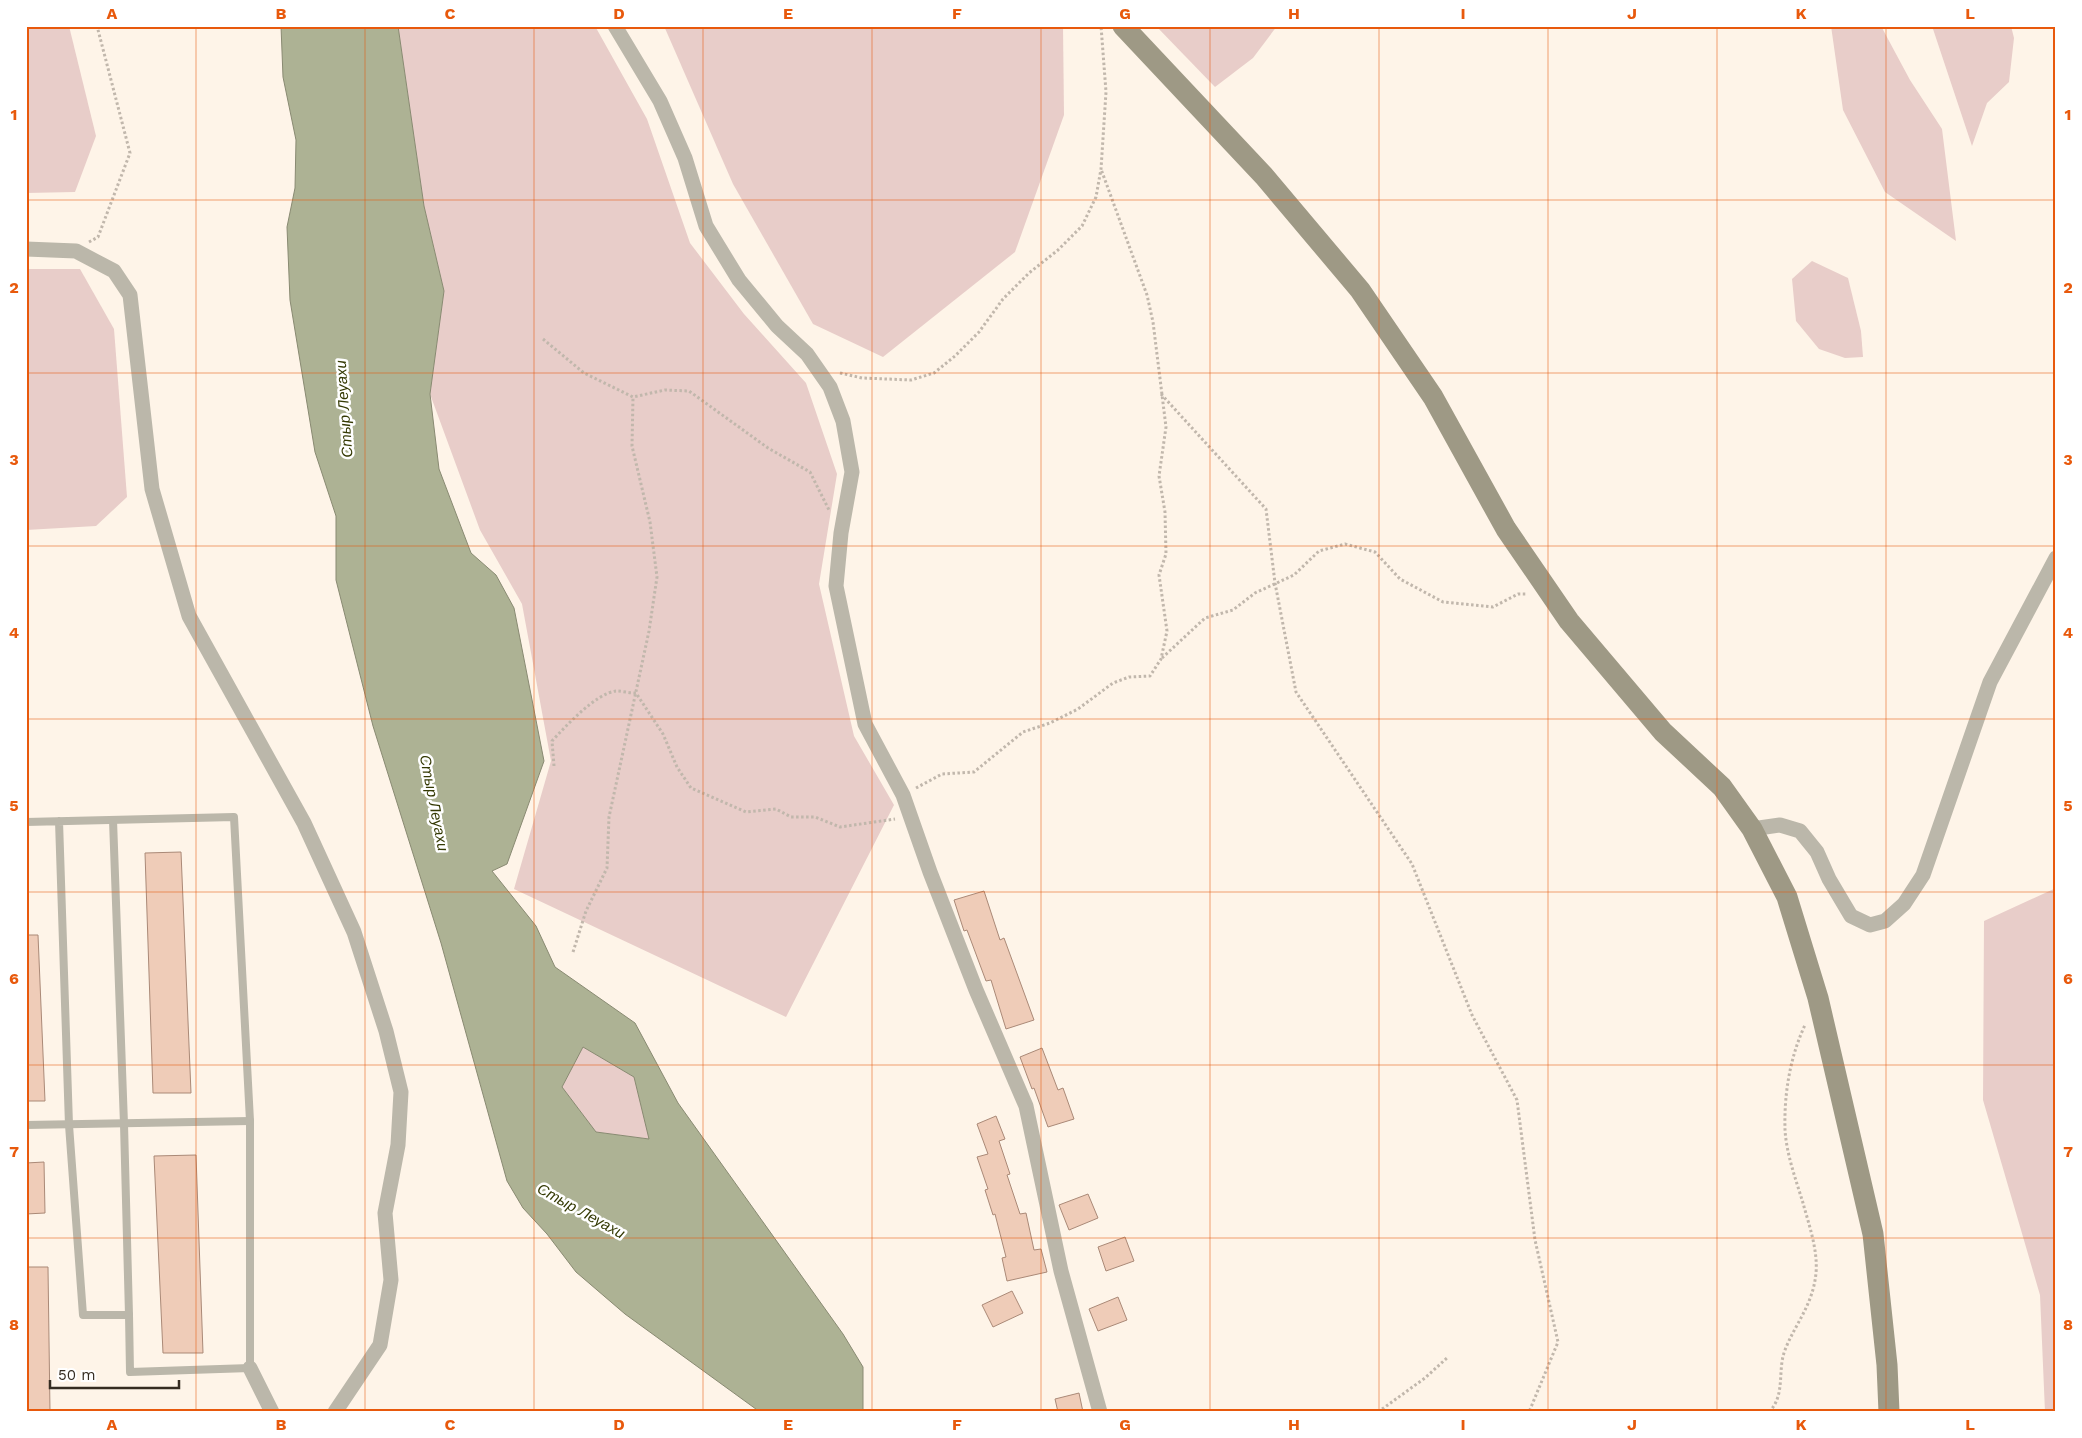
<svg xmlns="http://www.w3.org/2000/svg" width="2082" height="1438" font-family="'Work Sans',sans-serif">
  <style>
    .green { fill: #e8cdc9 }
    .water { fill: #adb294; stroke: #898a72; fill-rule: evenodd }
    .building { fill: #efccb8; stroke: #aa8977 }
    .lines { fill: none; stroke-linecap: round; stroke-linejoin: round }
    .path { stroke: #c1b7ac; stroke-width: 3; stroke-dasharray: 2.5 2.5; stroke-linecap: butt }
    .lane { stroke: #bbb7aa; stroke-width: 8 }
    .street { stroke: #bbb7aa; stroke-width: 15 }
    .secondary { stroke: #9e9985; stroke-width: 21 }
    .grid { fill: none; stroke: #e8590c; stroke-width: 1; stroke-opacity: 0.55 }
    .labels { text-anchor: middle; dominant-baseline: central; stroke-width: 5; stroke-linejoin: round; paint-order: stroke }
    .water-label { font-size: 15px; font-style: italic; fill: #343903; stroke: #fff }
    .neatline { fill: none; stroke: #e8590c; stroke-width: 2 }
    .grid-label { font-size: 16px; text-anchor: middle; font-weight: bold; fill: #e8590c }
  </style>
  <rect width="100%" height="100%" fill="#fef4e8"/>
  <!-- green -->
  <g class="green">
    <path d="M26 26H69L96 136 75 192 26 193Z"/>
    <path d="M398 26H595L647 119 690 243 744 314 806 383 837 474 819 584 854 736 894 805 786 1017 514 889 551 761 522 604 480 530 430 394 444 291 424 206Z"/>
    <path d="M664 26H1063L1064 115 1015 252 883 357 813 324 733 184Z"/>
    <path d="M1156 26H1277L1253 58 1215 87Z"/>
    <path d="M1831 26H1881L1910 80 1942 129 1956 241 1885 192 1843 110Z"/>
    <path d="M1932 26H2011L2014 38 2009 82 1987 103 1972 146Z"/>
    <path d="M1812 261 1848 278 1861 331 1863 357 1845 358 1819 349 1796 321 1792 279Z"/>
    <path d="M26 269H80L114 329 127 497 96 526 26 530Z"/>
    <path d="M2056 888V1412H2045L2040 1295 1983 1100 1984 921Z"/>
    <path d="M583 1047 634 1077 650 1139 596 1132 562 1087Z"/>
  </g>
  <!-- water -->
  <path class="water" d="M281 26H398L424 206 444 291 430 394 439 469 471 553 496 575 514 608 544 761 507 864 492 871 536 926 555 967 635 1023 678 1103 843 1334 863 1367V1412H760L625 1314 576 1272 547 1234 523 1208 507 1181 441 943 373 726 336 580V516L315 452 290 300 287 227 295 188 296 140 283 77ZM583 1047 634 1077 649 1139 596 1132 562 1087Z"/>
  <!-- building -->
  <g class="building">
    <path d="M181 852 191 1093H153L145 853Z"/>
    <path d="M984 891 1000 940 1004 938 1034 1020 1006 1029 991 980 986 981 967 930 964 931 954 900Z"/>
    <path d="M26 935H38L45 1101H26Z"/>
    <path d="M1042 1048 1058 1090 1063 1088 1074 1119 1048 1127 1034 1088 1032 1089 1020 1057Z"/>
    <path d="M996 1116 1005 1139 999 1141 1010 1174 1007 1175 1020 1214 1026 1213 1034 1250 1041 1249 1047 1272 1007 1281 1002 1258 1006 1257 995 1214 993 1215 985 1190 988 1189 977 1157 988 1154 977 1124Z"/>
    <path d="M196 1155 203 1353H163L154 1156Z"/>
    <path d="M44 1162 45 1213 26 1214V1163Z"/>
    <path d="M1088 1194 1098 1218 1069 1230 1059 1205Z"/>
    <path d="M1125 1237 1134 1261 1106 1271 1098 1247Z"/>
    <path d="M26 1267H48L50 1412H26Z"/>
    <path d="M1012 1291 1023 1313 993 1327 982 1305Z"/>
    <path d="M1118 1297 1127 1320 1098 1331 1089 1309Z"/>
    <path d="M1079 1393 1083 1412H1058L1055 1399Z"/>
  </g>
  <g class="lines">
    <!-- path -->
    <g class="path">
      <path d="M89 242 98 237 130 153 97 26"/>
      <path d="M543 339 584 373 633 397 665 390 689 391 768 448 810 472 829 510"/>
      <path d="M840 373 862 378 911 380 934 373 955 356 979 332 1003 299 1029 273 1058 250 1082 226 1096 197 1101 169 1106 92 1101 26"/>
      <path d="M1161 394 1266 509 1275 583 1296 692 1412 864 1472 1015 1517 1100 1535 1240 1558 1342 1529 1412"/>
      <path d="M1162 658 1205 618 1233 610 1255 593 1294 575 1319 551 1345 544 1375 552 1400 579 1443 602 1493 607 1518 594H1527"/>
      <path d="M554 766 552 741C565 727 596 693 616 691 622 691 629 693 636 693L663 734 677 767 691 788 746 812 776 809 791 817H815L840 827 895 819"/>
      <path d="M916 788 942 774 974 772 1023 732 1050 723 1078 709 1113 683 1129 677 1150 676 1161 659 1167 631 1159 575 1166 554 1165 512 1159 476 1166 427 1153 322 1147 295 1101 169"/>
      <path d="M573 952 586 911 607 868 609 817 649 631 657 577 650 522 632 446 633 397"/>
      <path d="M1378 1412 1425 1378 1448 1357"/>
      <path d="M1769 1412C1786 1395 1777 1370 1785 1350 1795 1324 1813 1305 1816 1273 1818 1250 1809 1225 1803 1203 1796 1180 1786 1153 1785 1129 1784 1094 1790 1057 1805 1025"/>
    </g>
    <!-- lane -->
    <g class="lane">
      <path d="M113 820 124 1124 129 1315"/>
      <path d="M26 822 234 817 250 1121V1368L130 1372 129 1315H83L69 1125 59 821"/>
      <path d="M26 1125 250 1121"/>
    </g>
    <!-- street -->
    <g class="street">
      <path d="M615 26 660 101 685 158 706 226 739 280 777 326 807 354 830 387 843 421 852 472 841 533 836 586 865 724 903 795 930 872 976 990 1026 1106 1061 1271 1100 1412"/>
      <path d="M26 249 76 251 114 271 130 295 152 489 189 616 304 823 354 932 386 1031 401 1092 398 1145 385 1213 391 1280 380 1345 335 1412"/>
      <path d="M1752 829 1780 825 1800 831 1817 852 1829 879 1851 916 1870 925 1885 921 1904 904 1923 875 1990 682 2056 558"/>
      <path d="M250 1368 272 1412"/>
    </g>
    <!-- secondary -->
    <path class="secondary" d="M1123 26 1264 176 1360 290 1433 397 1506 529 1569 621 1663 732 1722 787 1752 829 1787 897 1818 998 1873 1234 1887 1365 1889 1412"/>
  </g>
  <!-- grid -->
  <path class="grid" d="M196 26V1412M365 26V1412M534 26V1412M703 26V1412M872 26V1412M1041 26V1412M1210 26V1412M1379 26V1412M1548 26V1412M1717 26V1412M1886 26V1412M26 200H2056M26 373H2056M26 546H2056M26 719H2056M26 892H2056M26 1065H2056M26 1238H2056"/>
  <g class="labels">
    <!-- water labels -->
    <g class="water-label">
      <text transform="translate(344 409) rotate(-94)">Стыр Леуахи</text>
      <text transform="translate(434 803) rotate(79)">Стыр Леуахи</text>
      <text transform="translate(581 1211) rotate(29)">Стыр Леуахи</text>
    </g>
  </g>
  <!-- border -->
  <rect width="2082" height="1438" fill="none" stroke="#ffffff" stroke-width="55"/>
  <!-- scale -->
  <path d="M50 1380v8h129v-8" fill="none" stroke="#352c21" stroke-width="2.5"/>
  <text x="58" y="1380" font-size="15" fill="#352c21" stroke="#ffffff" stroke-width="4" paint-order="stroke">50 m</text>
  <rect x="28" y="28" width="2026" height="1382" class="neatline"/>
  <g class="grid-label">
    <text x="112" y="19">A</text>
    <text x="281" y="19">B</text>
    <text x="450" y="19">C</text>
    <text x="619" y="19">D</text>
    <text x="788" y="19">E</text>
    <text x="957" y="19">F</text>
    <text x="1125" y="19">G</text>
    <text x="1294" y="19">H</text>
    <text x="1463" y="19">I</text>
    <text x="1632" y="19">J</text>
    <text x="1801" y="19">K</text>
    <text x="1970" y="19">L</text>
    <text x="14" y="120">1</text>
    <text x="2068" y="120">1</text>
    <text x="14" y="293">2</text>
    <text x="2068" y="293">2</text>
    <text x="14" y="465">3</text>
    <text x="2068" y="465">3</text>
    <text x="14" y="638">4</text>
    <text x="2068" y="638">4</text>
    <text x="14" y="811">5</text>
    <text x="2068" y="811">5</text>
    <text x="14" y="984">6</text>
    <text x="2068" y="984">6</text>
    <text x="14" y="1157">7</text>
    <text x="2068" y="1157">7</text>
    <text x="14" y="1330">8</text>
    <text x="2068" y="1330">8</text>
    <text x="112" y="1430">A</text>
    <text x="281" y="1430">B</text>
    <text x="450" y="1430">C</text>
    <text x="619" y="1430">D</text>
    <text x="788" y="1430">E</text>
    <text x="957" y="1430">F</text>
    <text x="1125" y="1430">G</text>
    <text x="1294" y="1430">H</text>
    <text x="1463" y="1430">I</text>
    <text x="1632" y="1430">J</text>
    <text x="1801" y="1430">K</text>
    <text x="1970" y="1430">L</text>
  </g>
</svg>
